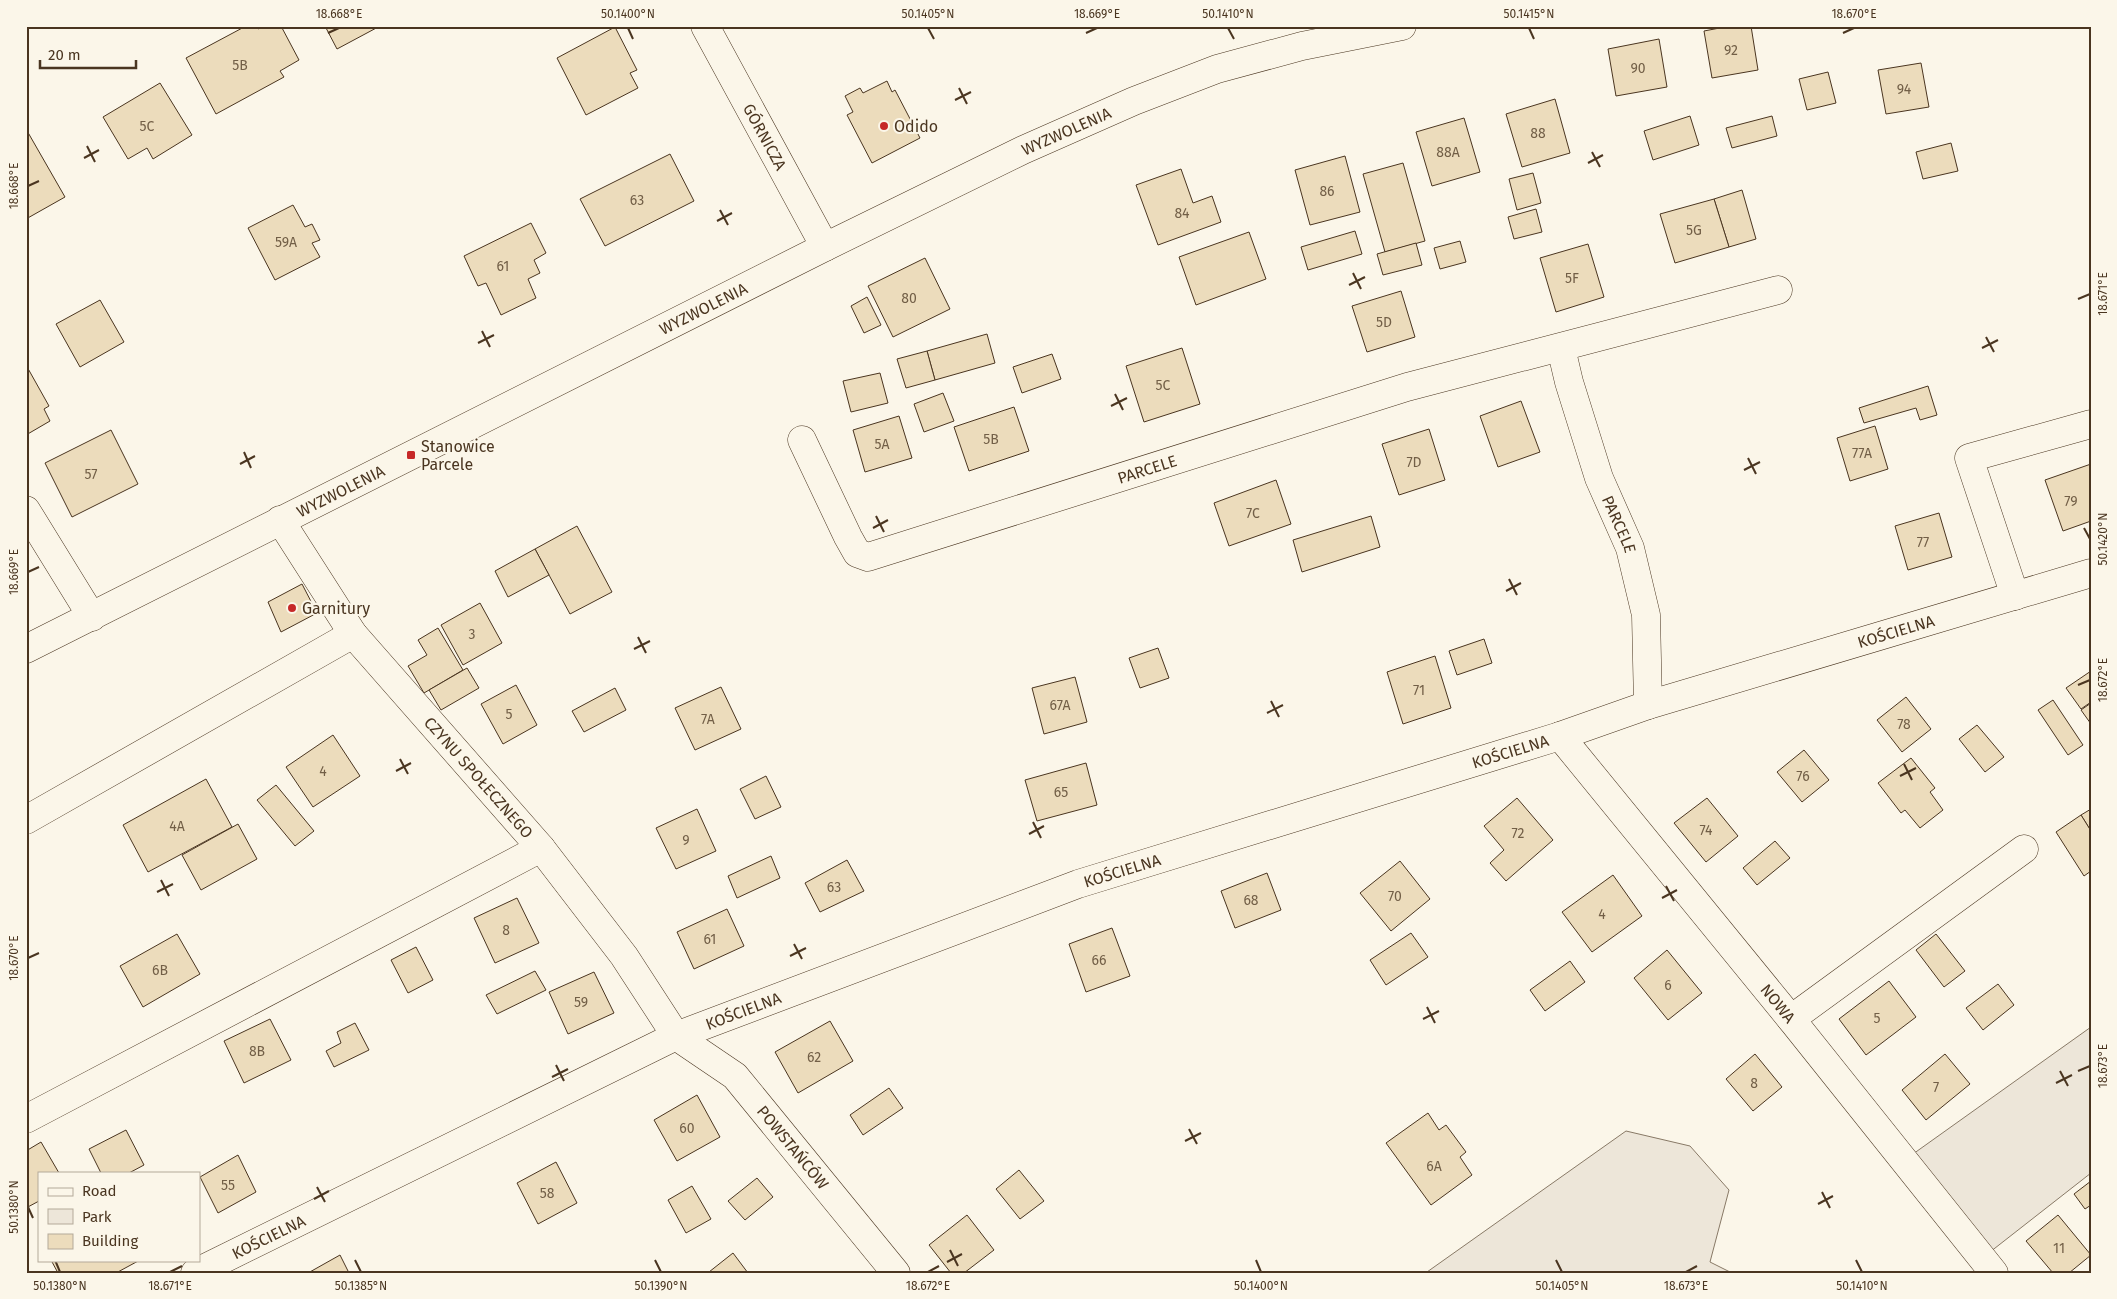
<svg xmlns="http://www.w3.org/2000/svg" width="2117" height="1299" font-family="'Fira Sans',sans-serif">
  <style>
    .green { fill: #ede6d9; stroke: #887966 }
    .building { fill: #ecdcbc; stroke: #4a3520 }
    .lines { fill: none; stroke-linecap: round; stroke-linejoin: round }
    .minor-casing { stroke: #4a3520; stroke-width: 29 }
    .major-casing { stroke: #4a3520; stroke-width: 29 }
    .minor { stroke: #fbf6e9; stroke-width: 28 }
    .major { stroke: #fbf6e9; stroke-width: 28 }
    .ticks { fill: none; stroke: #4a3520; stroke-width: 2 }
    .poi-dot { fill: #c62828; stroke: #fbf6e9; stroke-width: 2 }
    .labels { text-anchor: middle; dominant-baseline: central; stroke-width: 4; stroke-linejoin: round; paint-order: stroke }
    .number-label { font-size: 14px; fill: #725f47 }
    .poi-label { font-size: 16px; fill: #4a3520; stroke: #fbf6e9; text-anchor: start }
    .street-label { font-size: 16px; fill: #4a3520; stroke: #fbf6e9 }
    .neatline { fill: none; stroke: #4a3520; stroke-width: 2 }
    .ticks-label { font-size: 12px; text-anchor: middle; fill: #4a3520 }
  </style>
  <rect width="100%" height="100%" fill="#fbf6e9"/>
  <!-- green -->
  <g class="green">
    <path d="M2091 1027V1173L1990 1252 1913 1154Z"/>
    <path d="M1626 1131 1690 1146 1729 1190 1710 1262 1732 1273 1427 1272Z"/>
  </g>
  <!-- building -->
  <g class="building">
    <path d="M246 26H256L258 29 263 26H281L299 60 280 71 284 77 216 114 186 58Z"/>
    <path d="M325 26H380L337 49Z"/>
    <path d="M1730 26H1751L1758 70 1712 78 1704 31Z"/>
    <path d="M615 27 637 70 630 73 638 88 586 115 557 58Z"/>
    <path d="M1659 39 1667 87 1616 96 1608 49Z"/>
    <path d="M1921 63 1929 107 1886 114 1878 70Z"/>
    <path d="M1828 72 1836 103 1807 110 1799 79Z"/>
    <path d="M887 81 892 92 895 90 920 138 872 163 847 115 853 112 845 96 860 88 863 93Z"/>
    <path d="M160 83 192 135 153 159 147 148 128 159 103 117Z"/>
    <path d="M1555 99 1570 153 1522 167 1506 114Z"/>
    <path d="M1690 116 1699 145 1653 160 1644 131Z"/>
    <path d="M1772 116 1777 136 1732 148 1726 128Z"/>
    <path d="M1464 118 1480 172 1432 186 1416 132Z"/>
    <path d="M26 129 65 197 26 219Z"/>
    <path d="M1951 143 1958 171 1923 179 1916 152Z"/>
    <path d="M670 154 694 201 605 246 580 199Z"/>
    <path d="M1345 156 1360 212 1310 225 1295 170Z"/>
    <path d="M1403 163 1425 241 1385 252 1363 174Z"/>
    <path d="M1181 169 1193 203 1212 196 1221 222 1158 245 1136 185Z"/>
    <path d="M1533 173 1541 203 1517 210 1509 179Z"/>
    <path d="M1742 190 1756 239 1729 247 1714 199Z"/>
    <path d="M1714 199 1729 247 1675 263 1660 214Z"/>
    <path d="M293 205 305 227 312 224 320 240 312 243 320 257 275 280 248 228Z"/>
    <path d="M1536 209 1542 232 1514 239 1508 217Z"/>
    <path d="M531 223 546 253 534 260 540 273 528 279 536 298 501 315 486 283 478 286 464 256Z"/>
    <path d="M1355 231 1362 254 1308 270 1301 247Z"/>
    <path d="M1249 232 1266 279 1196 305 1179 257Z"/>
    <path d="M1460 241 1466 262 1440 269 1434 248Z"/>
    <path d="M1416 243 1422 265 1383 275 1377 254Z"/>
    <path d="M1588 244 1604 297 1556 312 1540 258Z"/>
    <path d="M925 258 950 309 893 337 868 286Z"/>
    <path d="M1401 291 1415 337 1367 352 1352 306Z"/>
    <path d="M867 297 881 325 864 333 851 306Z"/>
    <path d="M100 300 124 342 80 367 56 324Z"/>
    <path d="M987 334 995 363 935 380 927 351Z"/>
    <path d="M1182 348 1200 404 1144 422 1126 366Z"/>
    <path d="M927 351 935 380 906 388 897 359Z"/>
    <path d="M1052 354 1061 379 1022 393 1013 367Z"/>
    <path d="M26 365 49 406 44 409 50 421 26 435Z"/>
    <path d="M880 373 888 403 851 412 843 381Z"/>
    <path d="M1928 386 1937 415 1920 420 1916 408 1864 423 1859 408Z"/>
    <path d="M943 393 954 421 924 432 914 404Z"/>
    <path d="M1521 401 1540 452 1498 467 1480 416Z"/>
    <path d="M1014 407 1029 451 969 471 954 427Z"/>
    <path d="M899 416 912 458 865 472 853 430Z"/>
    <path d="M1875 426 1888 469 1850 481 1837 438Z"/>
    <path d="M1429 429 1445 480 1399 495 1382 444Z"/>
    <path d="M111 430 138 484 72 517 45 463Z"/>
    <path d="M2091 464V521L2063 531 2045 480Z"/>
    <path d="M1276 480 1291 524 1229 546 1214 503Z"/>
    <path d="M1939 513 1952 557 1908 570 1895 526Z"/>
    <path d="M1371 516 1380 547 1302 572 1293 540Z"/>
    <path d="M577 526 612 592 570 614 535 549Z"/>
    <path d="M535 549 549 575 508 597 495 571Z"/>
    <path d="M302 584 317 613 281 632 268 602Z"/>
    <path d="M480 603 502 643 463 665 441 625Z"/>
    <path d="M438 628 463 670 424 693 408 666 427 655 418 640Z"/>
    <path d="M1484 639 1492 663 1457 675 1449 651Z"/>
    <path d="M1158 648 1169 678 1140 688 1129 658Z"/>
    <path d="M1435 656 1451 708 1403 724 1387 672Z"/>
    <path d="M467 668 479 688 441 710 429 690Z"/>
    <path d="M2091 671V702L2081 709 2066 688Z"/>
    <path d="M1075 677 1087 722 1044 734 1032 688Z"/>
    <path d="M516 685 537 725 503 744 481 704Z"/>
    <path d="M721 687 741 729 695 750 675 708Z"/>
    <path d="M615 688 626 710 584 732 572 711Z"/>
    <path d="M1906 697 1931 729 1902 752 1877 720Z"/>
    <path d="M2053 700 2083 745 2068 755 2038 710Z"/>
    <path d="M2091 703V724L2081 710Z"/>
    <path d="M1977 725 2004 757 1985 772 1959 739Z"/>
    <path d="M333 735 360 776 313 807 286 767Z"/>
    <path d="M1804 750 1829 780 1802 802 1777 772Z"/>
    <path d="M1911 758 1935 788 1930 792 1943 810 1920 828 1905 810 1901 813 1878 783Z"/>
    <path d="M1086 763 1097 805 1037 821 1025 780Z"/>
    <path d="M766 776 781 807 755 819 740 789Z"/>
    <path d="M206 779 232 827 148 872 123 825Z"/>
    <path d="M276 785 314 831 295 846 257 800Z"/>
    <path d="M1517 798 1553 840 1506 881 1490 863 1504 850 1484 826Z"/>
    <path d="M1707 798 1738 836 1706 862 1674 823Z"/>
    <path d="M697 809 716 851 676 869 656 828Z"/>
    <path d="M2091 809V831L2081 815Z"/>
    <path d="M2081 815 2091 831V871L2084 876 2056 832Z"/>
    <path d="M238 824 257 859 201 890 182 855Z"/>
    <path d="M1775 841 1790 858 1757 885 1743 868Z"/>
    <path d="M771 856 780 878 737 898 728 876Z"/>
    <path d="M847 860 864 891 820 912 805 883Z"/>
    <path d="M1400 861 1430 899 1391 931 1360 893Z"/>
    <path d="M1267 873 1281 910 1235 928 1221 891Z"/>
    <path d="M1613 875 1642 916 1592 952 1562 912Z"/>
    <path d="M517 898 539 943 495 963 474 918Z"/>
    <path d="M727 909 744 946 694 969 677 932Z"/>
    <path d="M1112 928 1130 976 1086 992 1069 944Z"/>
    <path d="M1411 933 1428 957 1386 985 1370 960Z"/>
    <path d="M177 934 200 974 143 1007 120 966Z"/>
    <path d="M1936 934 1965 971 1944 987 1916 950Z"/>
    <path d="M416 947 433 980 408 993 391 960Z"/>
    <path d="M1667 950 1702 993 1668 1020 1634 978Z"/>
    <path d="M1570 961 1585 982 1545 1011 1530 990Z"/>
    <path d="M535 971 546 990 497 1014 486 995Z"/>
    <path d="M594 972 614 1013 568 1034 549 992Z"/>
    <path d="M1889 981 1916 1017 1866 1055 1839 1019Z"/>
    <path d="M1998 984 2014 1005 1983 1030 1966 1008Z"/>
    <path d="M270 1019 291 1060 244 1083 224 1041Z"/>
    <path d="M830 1021 853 1061 798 1093 775 1052Z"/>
    <path d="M355 1023 369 1050 334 1067 326 1051 341 1043 337 1032Z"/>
    <path d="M1755 1054 1782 1087 1753 1111 1726 1079Z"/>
    <path d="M1945 1054 1970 1084 1926 1120 1902 1090Z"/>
    <path d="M889 1088 903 1108 863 1135 850 1115Z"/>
    <path d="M697 1095 720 1137 677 1161 654 1120Z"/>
    <path d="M1428 1113 1439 1130 1446 1125 1466 1152 1460 1157 1472 1175 1431 1205 1386 1143Z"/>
    <path d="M126 1130 144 1165 129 1173H101L89 1149Z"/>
    <path d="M41 1142 59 1173H39V1201L26 1208V1151Z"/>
    <path d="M238 1155 256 1192 218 1213 200 1177Z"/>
    <path d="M556 1162 577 1203 538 1224 517 1183Z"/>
    <path d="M1019 1170 1044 1201 1020 1219 996 1189Z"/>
    <path d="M757 1178 773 1197 745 1220 728 1201Z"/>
    <path d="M2091 1181V1205L2085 1209 2074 1194Z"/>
    <path d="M692 1186 711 1219 686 1233 668 1200Z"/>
    <path d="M967 1215 994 1250 964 1273H951L929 1245Z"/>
    <path d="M2058 1215 2091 1255 2069 1273H2053L2026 1241Z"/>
    <path d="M733 1253 748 1273H709V1272Z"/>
    <path d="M340 1255 349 1273H308Z"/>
    <path d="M51 1260H140L116 1273H58Z"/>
  </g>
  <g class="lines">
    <!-- minor casing -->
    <g class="minor-casing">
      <g id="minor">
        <path id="s1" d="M705 26 825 247"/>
        <path id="s2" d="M1561 348 1569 382 1599 478 1630 548 1646 615 1648 705"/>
        <path id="s3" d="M802 440 848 537 857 553 868 557 1407 387 1778 290"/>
        <path d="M26 510 92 617"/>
        <path id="s4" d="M280 520 353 634 541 848 624 956 676 1036 735 1076 896 1273"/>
        <path d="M2015 596 1969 458 2091 424"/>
        <path id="s5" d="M1560 736 1791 1019 1994 1273"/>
        <path d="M26 820 353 634"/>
        <path d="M1791 1019 2024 849"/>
        <path d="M26 1119 541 848"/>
        <path id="s6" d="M195 1273 676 1036 1078 884 1560 736 1648 705 2091 573"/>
      </g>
    </g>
    <!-- major casing -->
    <g class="major-casing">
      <g id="major">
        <path id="s7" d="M26 649 825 247 1023 150 1134 101 1217 69 1302 46 1402 26"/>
      </g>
    </g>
    <!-- minor -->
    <use href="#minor" class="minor"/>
    <!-- major -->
    <use href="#major" class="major"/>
  </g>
  <!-- ticks -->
  <path class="ticks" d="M628 28 633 39M928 28 934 39M1228 28 1234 39M1529 28 1534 39M328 33 339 28M1086 33 1097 28M1843 33 1854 28M959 88 967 104M955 100 971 92M87 146 95 162M1592 152 1600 167M84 158 99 150M1588 163 1603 155M28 186 39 181M720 210 728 225M717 221 732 213M1353 273 1361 289M1349 285 1365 277M2078 299 2090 294M482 331 490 347M1986 337 1994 352M478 343 494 335M1982 348 1998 340M1115 394 1123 410M1111 406 1127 398M244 452 251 468M1748 458 1756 474M240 464 255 456M1744 470 1760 462M876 516 884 532M873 528 888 520M2084 528 2090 539M28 572 39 567M1509 579 1517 595M1506 591 1521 583M638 637 646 653M634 649 650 641M2078 685 2090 680M1271 701 1279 717M1267 713 1283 705M400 759 408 774M1904 764 1912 780M396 771 411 763M1900 776 1916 768M1033 822 1041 838M1029 834 1044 826M161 880 169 896M1666 886 1674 901M157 892 173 884M1662 898 1677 890M794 944 802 959M790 956 806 948M28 958 39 953M1427 1007 1435 1023M1423 1019 1439 1011M556 1065 564 1081M2060 1071 2068 1086M2078 1071 2090 1066M552 1077 568 1069M2056 1083 2072 1075M1189 1129 1197 1144M1185 1141 1201 1133M317 1187 325 1202M1822 1192 1830 1208M314 1199 329 1191M1818 1204 1833 1196M28 1207 33 1218M950 1250 958 1266M55 1260 60 1272M355 1260 361 1272M655 1260 661 1272M1256 1260 1261 1272M1556 1260 1562 1272M1856 1260 1862 1272M947 1262 962 1254M170 1272 182 1266M928 1272 939 1266M1686 1272 1697 1266"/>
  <!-- markers -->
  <g class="poi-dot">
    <circle cx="884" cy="126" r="5"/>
    <rect x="406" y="450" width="10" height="10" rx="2.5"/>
    <circle cx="292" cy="608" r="5"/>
  </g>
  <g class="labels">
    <!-- number labels -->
    <g class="number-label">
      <text x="1731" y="50">92</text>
      <text x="240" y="65">5B</text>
      <text x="1638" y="68">90</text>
      <text x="1904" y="89">94</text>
      <text x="147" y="126">5C</text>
      <text x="1538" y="133">88</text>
      <text x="1448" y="152">88A</text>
      <text x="1327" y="191">86</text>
      <text x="637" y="200">63</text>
      <text x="1182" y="213">84</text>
      <text x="1694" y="230">5G</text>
      <text x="286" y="242">59A</text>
      <text x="503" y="266">61</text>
      <text x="1572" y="278">5F</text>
      <text x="909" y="298">80</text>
      <text x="1384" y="322">5D</text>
      <text x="1163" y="385">5C</text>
      <text x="991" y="439">5B</text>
      <text x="882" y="444">5A</text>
      <text x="1862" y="453">77A</text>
      <text x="1414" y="462">7D</text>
      <text x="91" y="474">57</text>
      <text x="2071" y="501">79</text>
      <text x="1253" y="513">7C</text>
      <text x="1923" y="542">77</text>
      <text x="472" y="634">3</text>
      <text x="1419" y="690">71</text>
      <text x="1060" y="705">67A</text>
      <text x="509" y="714">5</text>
      <text x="708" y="719">7A</text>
      <text x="1904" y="724">78</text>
      <text x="323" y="771">4</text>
      <text x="1803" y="776">76</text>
      <text x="1061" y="792">65</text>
      <text x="177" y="826">4A</text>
      <text x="1706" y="830">74</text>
      <text x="1518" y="833">72</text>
      <text x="686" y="840">9</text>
      <text x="834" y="887">63</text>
      <text x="1395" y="896">70</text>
      <text x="1251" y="900">68</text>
      <text x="1602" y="914">4</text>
      <text x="506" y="930">8</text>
      <text x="710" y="939">61</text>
      <text x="1099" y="960">66</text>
      <text x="160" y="970">6B</text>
      <text x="1668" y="985">6</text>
      <text x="581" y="1002">59</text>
      <text x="1877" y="1018">5</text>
      <text x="257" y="1051">8B</text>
      <text x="814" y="1057">62</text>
      <text x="1754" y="1083">8</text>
      <text x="1936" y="1087">7</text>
      <text x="687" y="1128">60</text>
      <text x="1434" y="1166">6A</text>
      <text x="228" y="1185">55</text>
      <text x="547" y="1193">58</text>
      <text x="2059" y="1248">11</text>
    </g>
    <!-- poi labels -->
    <g class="poi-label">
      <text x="894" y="126">Odido</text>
      <text x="421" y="446">Stanowice<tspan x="421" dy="18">Parcele</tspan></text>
      <text x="302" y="608">Garnitury</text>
    </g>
    <!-- street labels -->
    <g class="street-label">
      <text stroke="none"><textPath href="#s7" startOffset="1162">WYZWOLENIA</textPath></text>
      <text stroke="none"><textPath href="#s1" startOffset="126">GÓRNICZA</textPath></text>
      <text stroke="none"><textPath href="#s7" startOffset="758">WYZWOLENIA</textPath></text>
      <text stroke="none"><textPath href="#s3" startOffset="430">PARCELE</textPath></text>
      <text stroke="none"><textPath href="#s7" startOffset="352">WYZWOLENIA</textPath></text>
      <text stroke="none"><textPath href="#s2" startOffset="186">PARCELE</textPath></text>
      <text stroke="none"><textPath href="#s6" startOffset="1822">KOŚCIELNA</textPath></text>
      <text stroke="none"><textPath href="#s6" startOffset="1418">KOŚCIELNA</textPath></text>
      <text stroke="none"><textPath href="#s4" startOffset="326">CZYNU SPOŁECZNEGO</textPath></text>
      <text stroke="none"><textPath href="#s6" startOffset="1012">KOŚCIELNA</textPath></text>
      <text stroke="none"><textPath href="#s5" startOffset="345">NOWA</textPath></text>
      <text stroke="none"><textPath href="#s6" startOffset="608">KOŚCIELNA</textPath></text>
      <text stroke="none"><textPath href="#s4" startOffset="815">POWSTAŃCÓW</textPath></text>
      <text stroke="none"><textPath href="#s6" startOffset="82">KOŚCIELNA</textPath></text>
    </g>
  </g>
  <!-- border -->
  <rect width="2117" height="1299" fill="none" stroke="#fbf6e9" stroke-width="55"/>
  <!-- legend -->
  <rect x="38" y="1172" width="162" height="90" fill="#fbf6e9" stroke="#b4a999"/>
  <rect x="48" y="1188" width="25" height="8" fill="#fbf6e9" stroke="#b4a999"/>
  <text x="82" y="1196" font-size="15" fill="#4a3520">Road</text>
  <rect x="48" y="1209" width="25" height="15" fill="#ede6d9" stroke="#b4a999"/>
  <text x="82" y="1222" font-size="15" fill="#4a3520">Park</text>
  <rect x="48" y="1234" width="25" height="15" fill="#ecdcbc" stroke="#b4a999"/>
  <text x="82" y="1246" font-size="15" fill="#4a3520">Building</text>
  <!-- scale -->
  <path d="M40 60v8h96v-8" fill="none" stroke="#4a3520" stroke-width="2.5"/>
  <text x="48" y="60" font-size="15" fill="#4a3520" stroke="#fbf6e9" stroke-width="4" paint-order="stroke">20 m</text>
  <rect x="28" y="28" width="2062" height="1244" class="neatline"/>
  <g class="ticks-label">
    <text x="339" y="18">18.668°E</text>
    <text x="628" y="18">50.1400°N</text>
    <text x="928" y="18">50.1405°N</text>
    <text x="1097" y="18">18.669°E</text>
    <text x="1228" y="18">50.1410°N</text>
    <text x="1529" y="18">50.1415°N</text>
    <text x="1854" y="18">18.670°E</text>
    <text transform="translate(14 186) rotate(-90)" y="4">18.668°E</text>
    <text transform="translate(2103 294) rotate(-90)" y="4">18.671°E</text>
    <text transform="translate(2103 539) rotate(-90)" y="4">50.1420°N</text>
    <text transform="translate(14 572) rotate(-90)" y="4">18.669°E</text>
    <text transform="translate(2103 680) rotate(-90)" y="4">18.672°E</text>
    <text transform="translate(14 958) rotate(-90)" y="4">18.670°E</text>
    <text transform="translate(2103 1066) rotate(-90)" y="4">18.673°E</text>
    <text transform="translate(14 1207) rotate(-90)" y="4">50.1380°N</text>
    <text x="60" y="1290">50.1380°N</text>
    <text x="170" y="1290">18.671°E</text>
    <text x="361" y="1290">50.1385°N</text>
    <text x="661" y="1290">50.1390°N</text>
    <text x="928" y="1290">18.672°E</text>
    <text x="1261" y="1290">50.1400°N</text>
    <text x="1562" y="1290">50.1405°N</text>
    <text x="1686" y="1290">18.673°E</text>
    <text x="1862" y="1290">50.1410°N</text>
  </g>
</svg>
